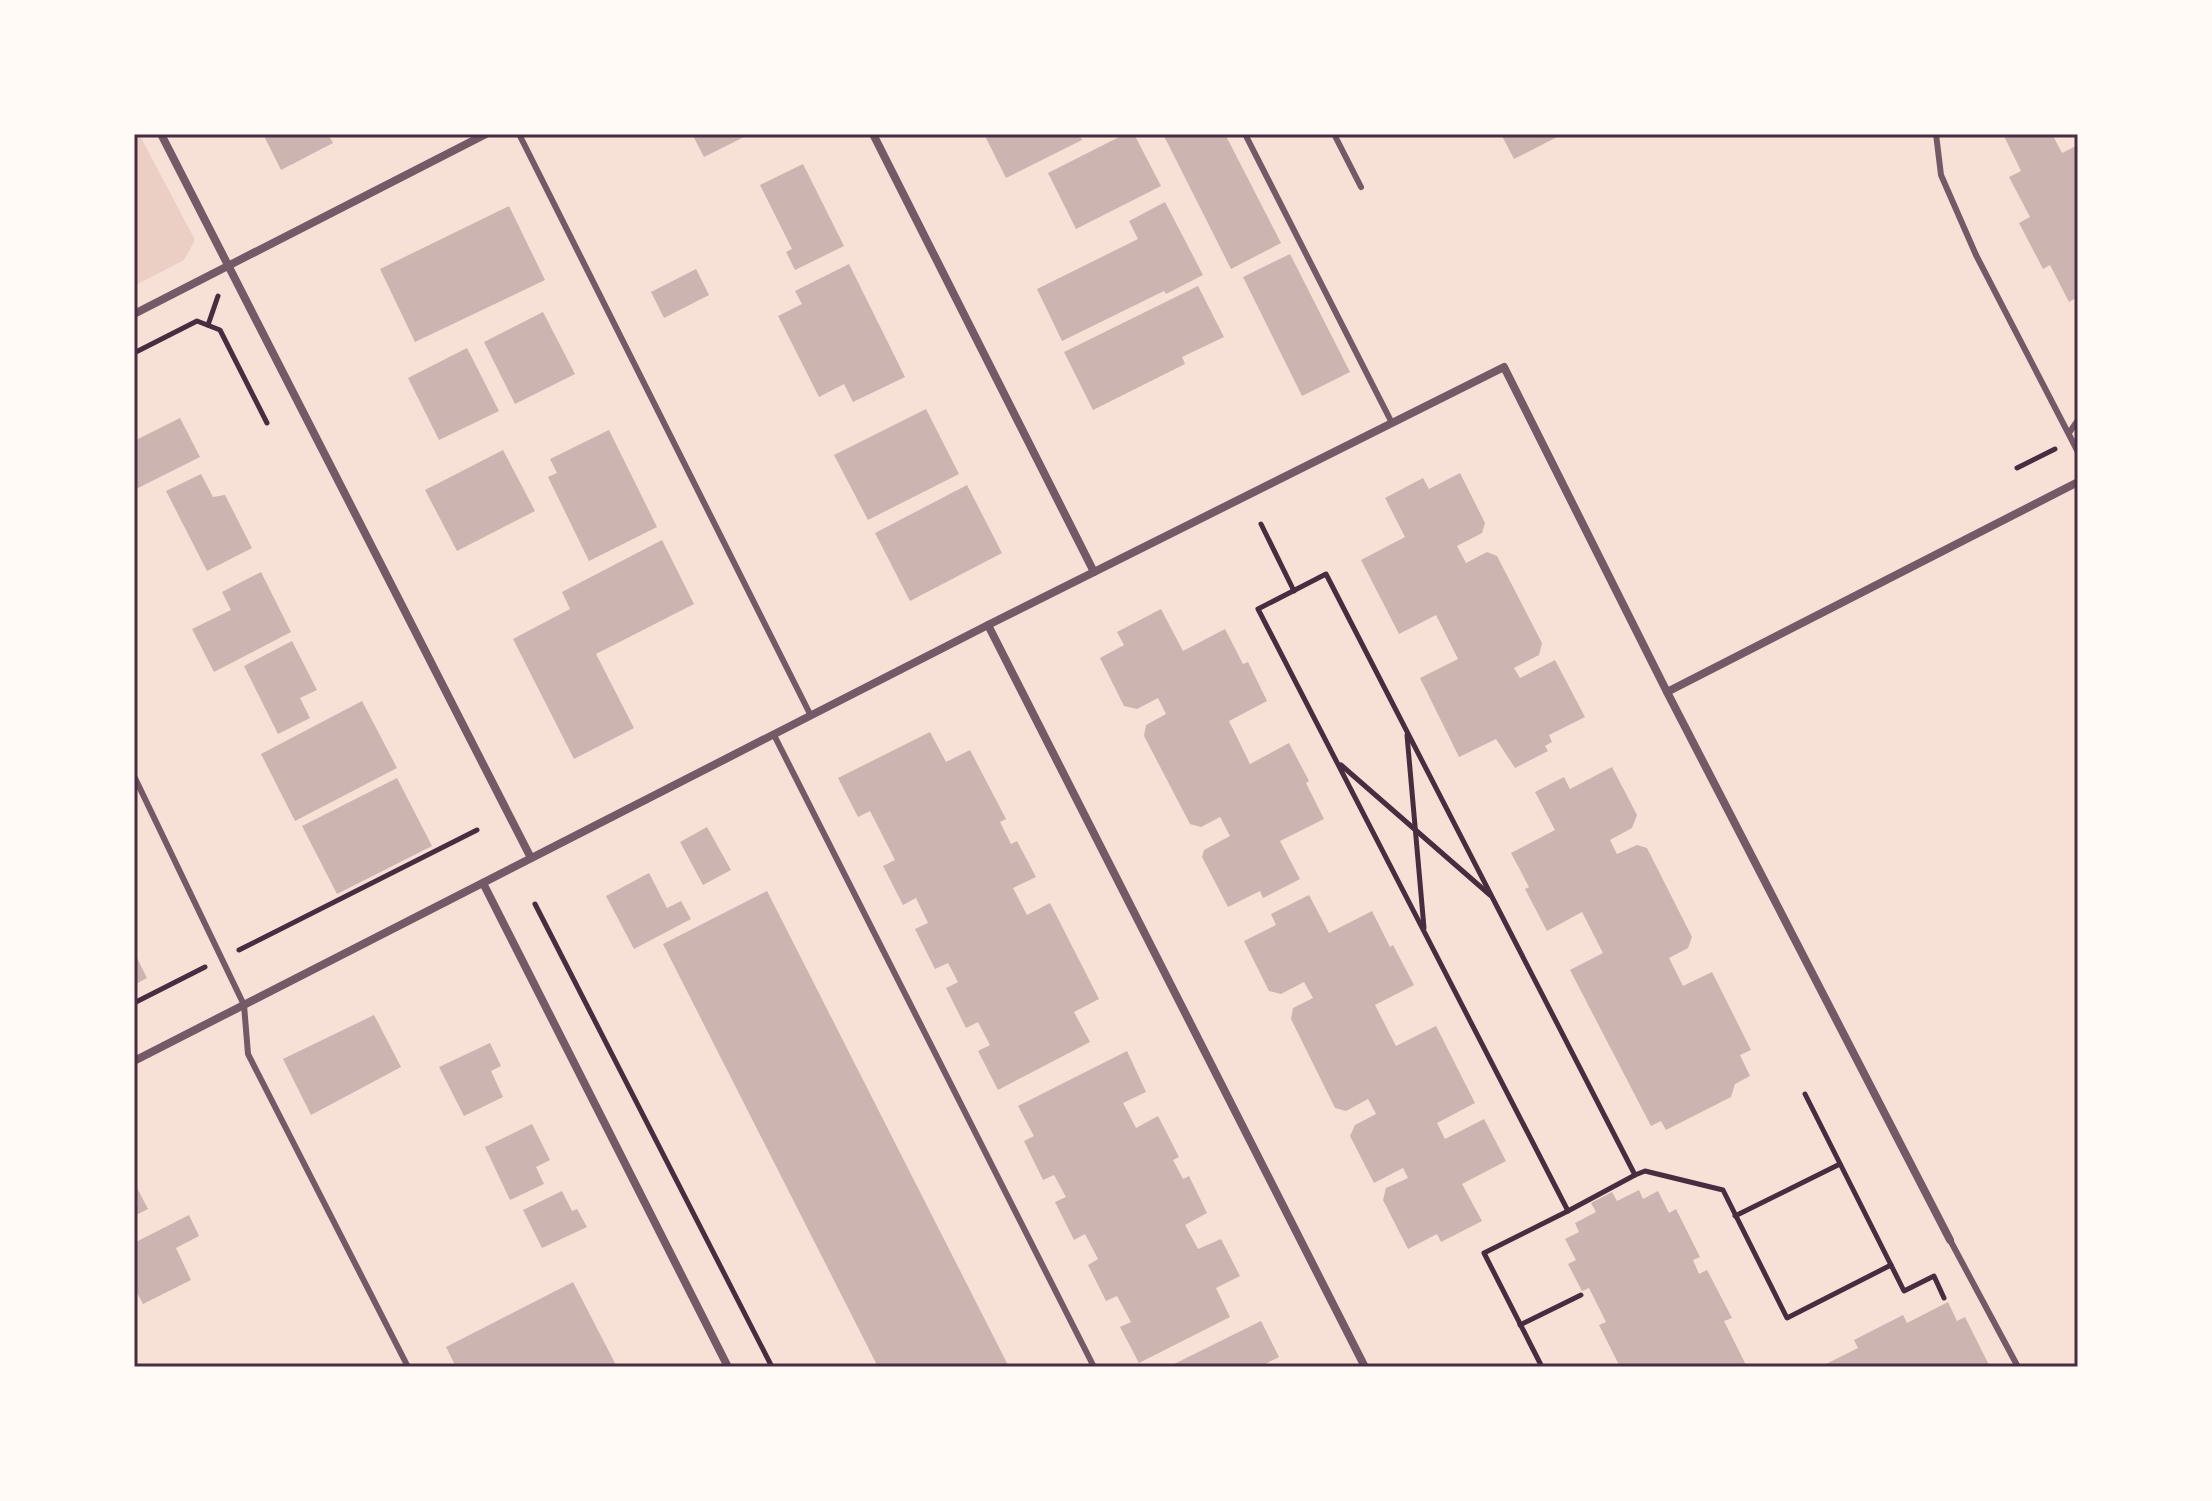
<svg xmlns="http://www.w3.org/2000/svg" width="2212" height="1501" font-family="Arial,sans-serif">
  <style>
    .green { fill: #ebcfc5 }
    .building { fill: #ccb4b1 }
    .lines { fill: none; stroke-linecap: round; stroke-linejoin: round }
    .path { stroke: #4a2c40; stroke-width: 5 }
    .service { stroke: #755966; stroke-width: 6 }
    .minor { stroke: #755966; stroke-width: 8 }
    .neatline { fill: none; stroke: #4a2c40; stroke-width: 3 }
  </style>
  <rect width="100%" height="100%" fill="#f7e1d7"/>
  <!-- green -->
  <path class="green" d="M134 134H139L195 240 184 260 134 286Z"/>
  <!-- building -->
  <g class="building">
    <path d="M263 134H328L333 143 281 170Z"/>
    <path d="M692 134H750L704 157Z"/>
    <path d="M984 134H1079L1082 140 1006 178Z"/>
    <path d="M1125 134H1134L1161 186 1076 229 1048 173Z"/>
    <path d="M1163 134H1225L1281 243 1231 269Z"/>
    <path d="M1501 134H1563L1514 159Z"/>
    <path d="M2003 134H2052L2062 153 2078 145V297L2069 302 2050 265 2043 269 2019 223 2030 217 2009 177 2021 171Z"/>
    <path d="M803 164 844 246 795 270 786 252 792 249 760 185Z"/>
    <path d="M1165 202 1203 275 1166 294 1164 291 1062 341 1037 289 1138 239 1129 221Z"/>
    <path d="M509 206 545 280 415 342 380 269Z"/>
    <path d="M1290 254 1350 372 1302 396 1243 277Z"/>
    <path d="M849 264 905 377 853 402 844 384 819 397 778 316 802 304 795 291Z"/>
    <path d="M696 269 709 295 664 318 651 292Z"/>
    <path d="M1198 286 1224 337 1182 357 1185 364 1093 410 1064 352Z"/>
    <path d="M543 312 575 374 515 404 484 342Z"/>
    <path d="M467 348 499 411 439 440 408 378Z"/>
    <path d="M926 409 959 474 868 520 834 455Z"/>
    <path d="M180 418 200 457 134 490V441Z"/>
    <path d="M609 430 657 527 589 561 548 477 557 473 550 459Z"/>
    <path d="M503 450 535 511 457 551 425 490Z"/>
    <path d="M1460 473 1485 523 1482 533 1457 546 1466 563 1487 552 1497 556 1542 643 1539 655 1514 668 1520 678 1555 660 1585 717 1549 735 1552 742 1545 746 1548 751 1515 768 1496 739 1459 757 1420 678 1458 659 1436 615 1399 634 1361 560 1405 537 1385 498 1423 478 1429 489Z"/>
    <path d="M201 474 213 497 225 495 252 548 207 571 166 491Z"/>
    <path d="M967 485 1002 553 910 601 875 533Z"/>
    <path d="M662 540 694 604 596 654 634 728 574 759 513 639 570 609 562 592Z"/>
    <path d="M261 572 291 632 214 672 192 629 231 610 222 592Z"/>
    <path d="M1161 609 1183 651 1225 629 1243 664 1248 662 1267 701 1229 721 1250 764 1289 743 1309 781 1306 783 1324 819 1280 841 1300 879 1263 898 1260 891 1228 907 1202 857 1204 850 1230 836 1220 817 1201 827 1190 824 1144 736 1146 725 1166 714 1158 698 1137 709 1124 706 1100 658 1124 645 1117 632Z"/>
    <path d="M292 641 317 690 300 698 310 718 278 734 244 666Z"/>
    <path d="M362 701 397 768 295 821 261 754Z"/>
    <path d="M930 732 946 762 970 750 1006 819 1000 822 1011 844 1017 841 1036 877 1013 888 1027 915 1050 903 1099 999 1074 1012 1090 1042 998 1090 978 1051 990 1045 978 1022 966 1028 946 988 958 982 948 963 935 969 915 929 928 923 916 898 903 905 883 866 895 860 870 811 858 817 838 778Z"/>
    <path d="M1612 767 1637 815 1632 828 1610 840 1617 854 1637 845 1647 848 1692 937 1688 948 1669 958 1683 986 1712 972 1751 1050 1740 1055 1750 1076 1735 1084 1731 1097 1666 1130 1661 1121 1651 1126 1570 970 1603 953 1582 912 1547 931 1525 889 1529 887 1511 853 1555 830 1535 792 1564 777 1570 789Z"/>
    <path d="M397 778 432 846 337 894 302 826Z"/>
    <path d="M707 827 731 870 703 885 680 842Z"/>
    <path d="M649 873 667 908 681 901 691 919 634 949 606 896Z"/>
    <path d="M767 891 1009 1367H878L663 944Z"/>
    <path d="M1309 895 1329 933 1372 911 1390 947 1393 945 1414 985 1375 1005 1396 1046 1436 1026 1475 1103 1437 1123 1445 1139 1484 1119 1506 1161 1462 1184 1482 1221 1441 1242 1437 1234 1408 1249 1383 1200 1386 1188 1408 1178 1403 1168 1374 1183 1350 1136 1355 1125 1376 1114 1368 1099 1346 1111 1335 1108 1291 1019 1293 1008 1313 998 1304 982 1281 994 1269 991 1244 941 1276 925 1271 914Z"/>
    <path d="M134 952 147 978 134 985Z"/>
    <path d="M374 1015 401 1067 311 1115 283 1059Z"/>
    <path d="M490 1043 501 1066 491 1071 503 1097 464 1116 439 1067Z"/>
    <path d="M1127 1051 1146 1092 1123 1103 1136 1128 1158 1116 1179 1157 1173 1160 1183 1179 1189 1176 1207 1213 1185 1225 1198 1249 1221 1239 1240 1276 1216 1288 1230 1317 1139 1363 1120 1327 1131 1322 1117 1296 1106 1301 1088 1265 1098 1259 1085 1234 1074 1240 1055 1202 1066 1197 1054 1175 1043 1180 1024 1141 1034 1136 1018 1106Z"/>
    <path d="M532 1124 550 1160 536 1167 544 1184 510 1200 485 1147Z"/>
    <path d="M134 1182 148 1209 134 1216Z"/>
    <path d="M1639 1190 1643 1199 1658 1191 1669 1213 1676 1209 1700 1257 1693 1260 1699 1274 1707 1270 1732 1318 1724 1321 1747 1367H1620L1599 1325 1606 1322 1589 1288 1582 1291 1568 1264 1576 1260 1565 1239 1579 1232 1575 1223 1596 1212 1591 1203 1612 1192 1617 1201Z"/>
    <path d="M562 1191 572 1211 577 1209 587 1227 542 1248 523 1210Z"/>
    <path d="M189 1215 199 1236 176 1248 191 1280 143 1304 134 1287V1243Z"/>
    <path d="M573 1282 617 1367H456L446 1347Z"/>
    <path d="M1948 1302 1957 1321 1965 1317 1990 1367H1820L1858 1348 1854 1340 1903 1315 1907 1323Z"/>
    <path d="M1261 1321 1279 1357 1259 1367H1168Z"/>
  </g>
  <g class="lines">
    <!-- path -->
    <g class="path">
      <path d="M208 325 218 296"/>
      <path d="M134 353 197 321 220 330 267 423"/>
      <path d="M2017 468 2055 449"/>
      <path d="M1261 524 1294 591"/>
      <path d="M1326 574 1635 1175 1568 1211 1258 609Z"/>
      <path d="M1407 735 1424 928"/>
      <path d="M1341 765 1490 895"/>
      <path d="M535 904 772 1367"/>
      <path d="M239 950 477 830"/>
      <path d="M134 1003 205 967"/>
      <path d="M1805 1094 1891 1265"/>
      <path d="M1635 1175 1645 1171 1723 1190 1787 1318 1891 1265 1904 1291 1934 1276 1944 1298"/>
      <path d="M1735 1216 1840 1164"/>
      <path d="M1520 1325 1581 1295"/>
      <path d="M1542 1367 1484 1253 1568 1211"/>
    </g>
    <!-- service -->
    <g class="service">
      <path d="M519 134 811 716"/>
      <path d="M1245 134 1392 423"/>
      <path d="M1334 134 1361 187"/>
      <path d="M1936 134 1941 175 1976 255 2078 452"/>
      <path d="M2069 433 2078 420"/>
      <path d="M774 735 1094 1367"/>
      <path d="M134 776 244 1005 248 1054 408 1367"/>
      <path d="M1950 1240 2018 1367"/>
    </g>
    <!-- minor -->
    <g class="minor">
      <path d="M161 134 531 858"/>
      <path d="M873 134 1094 572"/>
      <path d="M134 314 486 134"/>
      <path d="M988 625 1365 1367"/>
      <path d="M1667 692 2078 482"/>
      <path d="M483 883 728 1367"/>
      <path d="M134 1061 988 625 1504 367 1667 692 1950 1240"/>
    </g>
  </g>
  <!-- border -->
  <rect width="2212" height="1501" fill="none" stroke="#fffaf5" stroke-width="272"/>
  <rect x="136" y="136" width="1940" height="1229" class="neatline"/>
</svg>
